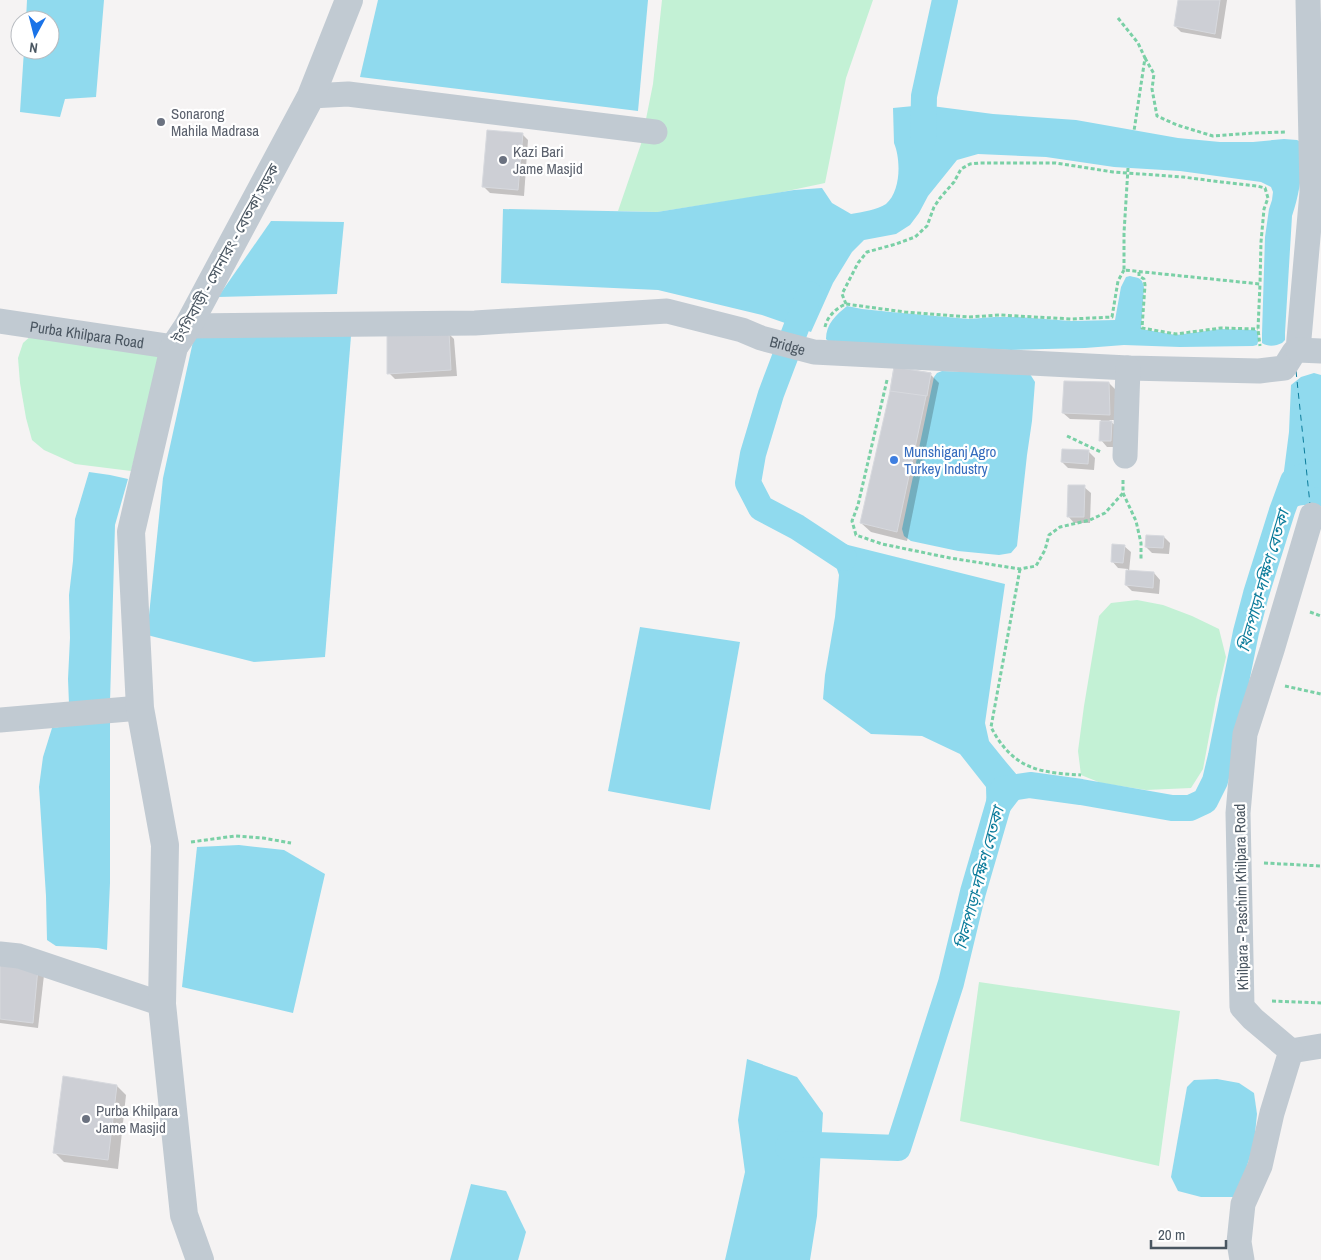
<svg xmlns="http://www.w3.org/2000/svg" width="1321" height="1260" font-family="'Archivo Narrow','Noto Sans Bengali',sans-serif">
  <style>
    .green { fill: #c3f1d5 }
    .water { fill: #90daee }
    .shadow { fill: #0003 }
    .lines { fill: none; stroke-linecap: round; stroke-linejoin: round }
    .canal { stroke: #90daee; stroke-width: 26 }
    .ferry { stroke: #0c7c9b; stroke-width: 1; stroke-dasharray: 6 5; stroke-linecap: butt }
    .building { fill: #cdcfd5; stroke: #d7d9de }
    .path { stroke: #7ad0a6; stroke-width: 3; stroke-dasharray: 4 2.5; stroke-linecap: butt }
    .minor { stroke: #c1cad2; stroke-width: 25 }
    .tertiary { stroke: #c1cad2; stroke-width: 28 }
    .worship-dot { fill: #6b7280; stroke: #fff; stroke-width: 2 }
    .shop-dot { fill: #3f7fe0; stroke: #fff; stroke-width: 2 }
    .labels { text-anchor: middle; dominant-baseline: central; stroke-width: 4.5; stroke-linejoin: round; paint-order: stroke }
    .worship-label { font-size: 15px; fill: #5b616d; stroke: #fff; text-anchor: start }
    .street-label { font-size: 15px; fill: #4a5661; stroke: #fff }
    .shop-label { font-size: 15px; fill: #366cbe; stroke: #fff; text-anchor: start }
    .water-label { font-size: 16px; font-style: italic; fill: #0c7c9b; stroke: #fff }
  </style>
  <rect width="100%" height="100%" fill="#f5f3f3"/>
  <!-- green -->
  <g class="green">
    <path d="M662 0H873L846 78 825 183 773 194 657 212 618 211 641 144 653 84Z"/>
    <path d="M32 335 162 352 131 471 75 464 44 450 32 440 26 418 20 383 18 358 23 343Z"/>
    <path d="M1137 600 1163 605 1192 616 1219 629 1226 657 1216 699 1203 769 1191 788 1146 790 1101 783 1081 775 1078 751 1084 706 1099 616 1111 603Z"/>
    <path d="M979 982 1180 1011 1159 1166 960 1121Z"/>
  </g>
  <!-- water -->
  <g class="water">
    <path d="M27 0H104L96 97 65 99 60 117 20 112 24 50H50V20H26Z"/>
    <path d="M378 0H648L638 111 360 77Z"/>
    <path d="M924 105 993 114 1076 120 1178 138 1220 142H1253L1284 139 1297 140 1301 142C1304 166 1300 192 1292 216L1285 333V340L1282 343C1276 346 1268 347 1262 343V334L1265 237 1269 209 1272 200 1273 192 1271 187 1261 182 1246 180 1180 171 1114 167 1046 157 978 154 957 160 928 196 919 213 910 225 896 234 864 240 852 252 833 283 811 332 762 315 658 290 501 283 503 209 657 212 794 190 822 188 832 203 851 214C862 212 877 210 886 204 901 191 901 160 894 143L893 108Z"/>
    <path d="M271 221 344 222 337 294 218 297Z"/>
    <path d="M1130 276C1138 278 1142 277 1144 287L1141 329 1176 335 1221 329 1256 330C1259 334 1259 341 1257 345L1253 346 1180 347 1124 345 1085 348 1011 350 829 342 826 339C826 324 836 315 847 306L862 309 891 312 969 319 994 317H1018L1071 321 1115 320 1121 287 1126 277Z"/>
    <path d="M351 336 325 657 254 662 147 635 163 478 194 337Z"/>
    <path d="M942 371 1030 374 1035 382 1032 421 1027 455 1017 546 1011 553 999 555 958 551 911 541 904 536 902 529 934 377 937 373Z"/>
    <path d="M1314 373 1321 375V506C1298 504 1297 503 1282 521L1276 518 1280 502 1289 432 1291 385 1301 377Z"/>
    <path d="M89 472 110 475 128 479 115 525 110 702 69 704 68 679 70 638 69 595 73 561 75 519Z"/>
    <path d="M818 534 848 545 1005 584 985 723 989 741 1006 762 1017 775 1032 779 1033 790 1020 798 997 828 987 822 986 787 960 754 922 736 871 734 823 699 825 675 835 617 839 575 835 563 813 542Z"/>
    <path d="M640 627 740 642 710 810 608 791Z"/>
    <path d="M110 720V883L107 950 98 948 56 946 47 940 46 896 39 787 43 757 52 728Z"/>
    <path d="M239 845 284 850 325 874 293 1013 182 987 197 847Z"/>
    <path d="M747 1059 797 1077 823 1113 817 1216 810 1260H725L745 1172 738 1120Z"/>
    <path d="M1217 1079 1239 1083 1254 1093 1257 1114 1254 1144 1237 1197H1201L1178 1191 1171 1177 1187 1087 1194 1080Z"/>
    <path d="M471 1184 506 1191 526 1232 518 1260H450Z"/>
  </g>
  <!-- shadow -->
  <g class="shadow">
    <path d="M1179 0H1227L1221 39 1181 32 1175 26Z"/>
    <path d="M522 134 528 140 524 196 490 193 484 187Z"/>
    <path d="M448 333 454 339 457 376 395 379 389 373Z"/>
    <path d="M930 374 939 383 907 541 871 532 861 523Z"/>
    <path d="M1109 383 1115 389V420H1109L1118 428 1117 447H1107L1101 440V420L1070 419 1063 413Z"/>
    <path d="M1088 451 1095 458 1094 470 1068 468 1062 462Z"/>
    <path d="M1084 487 1091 493 1090 523H1074L1068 516Z"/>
    <path d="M1164 537 1170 543 1169 554 1152 553 1146 547Z"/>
    <path d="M1124 546 1131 552 1129 571 1154 573 1160 580 1159 594 1132 591 1126 585 1128 569 1118 568 1112 561Z"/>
    <path d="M0 966 44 975 38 1028 0 1023Z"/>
    <path d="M117 1086 126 1095 118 1169 64 1162 55 1153Z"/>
  </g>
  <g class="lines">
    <!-- canal -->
    <g class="canal">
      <path d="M923 140 924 96 945 0"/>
      <path d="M809 294 771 394 753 454 748 483 761 508 797 527 844 558"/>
      <path d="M788 1147 789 1144 898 1148 951 983 973 892 1003 789 1030 785 1081 792 1172 808H1190L1205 801 1215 781 1221 756 1246 632 1256 594 1282 511 1293 481 1309 474 1321 475"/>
    </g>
    <!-- ferry -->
    <path class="ferry" d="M1296 371 1310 504"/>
  </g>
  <!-- building -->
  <g class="building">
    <path d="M1178 0H1220L1215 34 1174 26Z"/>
    <path d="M487 130 523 133 518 190 482 187Z"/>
    <path d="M449 332 451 370 387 374V335Z"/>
    <path d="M894 367 931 373 897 532 860 523 890 391Z"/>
    <path d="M894 367 931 373 927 396 890 391Z"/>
    <path d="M1064 381 1109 382 1110 415 1062 413Z"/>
    <path d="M1100 421H1112L1111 441H1099Z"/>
    <path d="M1062 449 1089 450 1088 464 1061 462Z"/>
    <path d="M1068 485H1085L1084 517H1067Z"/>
    <path d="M1146 535 1164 536 1163 548 1145 547Z"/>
    <path d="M1112 544 1125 545 1123 563 1111 562Z"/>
    <path d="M1126 570 1154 572 1153 588 1125 585Z"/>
    <path d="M0 964 38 968 33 1023 0 1019Z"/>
    <path d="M63 1076 117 1085 108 1160 53 1153Z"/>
  </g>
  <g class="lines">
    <!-- path -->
    <g class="path">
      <path d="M1118 18 1138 43 1145 58 1134 131"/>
      <path d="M1145 58 1154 74 1152 89 1157 116 1177 125 1213 136 1254 133 1285 132"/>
      <path d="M1128 168 1124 233V270L1260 284 1258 329 1260 346"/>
      <path d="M1139 272V276L1144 279 1145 285 1142 328 1176 334 1221 328 1258 329"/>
      <path d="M846 304 842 294 858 263 867 252 896 244 915 237 927 226 934 207 940 198 954 182 961 169 970 164 980 163H1056L1113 172 1183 177 1221 182 1257 186 1265 188 1268 198 1264 209 1261 242 1260 284"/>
      <path d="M825 327C827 317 836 308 846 304L905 312 969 317 1000 315 1071 319 1112 317 1118 281 1124 270"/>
      <path d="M887 380 858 505 852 521 856 535 882 544 950 558 1020 569 1036 566 1045 550 1049 535 1060 527 1090 520 1105 513 1123 493"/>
      <path d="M1067 436 1101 452"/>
      <path d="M1123 480V493L1136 521 1141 543V559"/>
      <path d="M1020 569 991 727C999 743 1012 760 1031 767 1045 773 1066 774 1081 775"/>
      <path d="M1310 612 1321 616"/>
      <path d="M1285 686 1321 694"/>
      <path d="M191 842 235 836 263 838 291 843"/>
      <path d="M1264 863 1321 866"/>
      <path d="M1272 1001 1321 1003"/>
    </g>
    <!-- minor -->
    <g class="minor">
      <path d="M311 96 348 94 655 132"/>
      <path id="s1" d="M0 321 174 347"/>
      <path id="s2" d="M188 326 475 323 667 311 742 330 761 338 814 352 1128 368 1259 371 1284 368 1294 352 1298 350 1312 192 1308 0"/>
      <path d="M1298 350 1321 351"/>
      <path d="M1125 456 1128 368"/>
      <path d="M0 720 140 708"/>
      <path d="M0 954 19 956 162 1004"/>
      <path d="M1291 1051 1321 1046"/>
      <path d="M1242 1260 1239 1242 1243 1204 1260 1166 1272 1113 1291 1051 1253 1019 1242 1007 1238 813 1245 734 1272 650 1312 515"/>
    </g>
    <!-- tertiary -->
    <path class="tertiary" d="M200 1260 184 1215 162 1004 165 845 140 708 131 532 174 347 188 326 311 96 349 0"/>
  </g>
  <!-- markers -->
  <g class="worship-dot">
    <circle cx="161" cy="122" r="5"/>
    <circle cx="503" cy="160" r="5"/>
    <circle cx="86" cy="1119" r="5"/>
  </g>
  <circle class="shop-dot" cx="894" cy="460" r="5"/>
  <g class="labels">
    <!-- worship labels -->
    <g class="worship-label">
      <text x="171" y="113">Sonarong<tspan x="171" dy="17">Mahila Madrasa</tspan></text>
      <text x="513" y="151">Kazi Bari<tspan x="513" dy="17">Jame Masjid</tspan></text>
      <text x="96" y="1110">Purba Khilpara<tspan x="96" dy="17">Jame Masjid</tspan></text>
    </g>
    <!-- street labels -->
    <g class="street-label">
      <text transform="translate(226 253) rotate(-61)">টংগিবাড়ী - সোনারং - বেতকা সড়ক</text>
      <text stroke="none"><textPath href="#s1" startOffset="88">Purba Khilpara Road</textPath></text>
      <text stroke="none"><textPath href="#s2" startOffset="605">Bridge</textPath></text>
      <text transform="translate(1241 897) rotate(-91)">Khilpara - Paschim Khilpara Road</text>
    </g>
    <!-- shop labels -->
    <g class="shop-label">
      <text x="904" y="451">Munshiganj Agro<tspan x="904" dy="17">Turkey Industry</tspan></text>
    </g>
    <!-- water labels -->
    <g class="water-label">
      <text transform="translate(1263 581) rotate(-74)">খিলপাড়া-দক্ষিণ বেতকা</text>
      <text transform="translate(979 878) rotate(-75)">খিলপাড়া-দক্ষিণ বেতকা</text>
    </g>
  </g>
  <!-- north arrow -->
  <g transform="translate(35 35) rotate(187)"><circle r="24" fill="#ffffff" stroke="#b7bbc0"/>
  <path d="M0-4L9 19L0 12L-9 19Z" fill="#1a73e8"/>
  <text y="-8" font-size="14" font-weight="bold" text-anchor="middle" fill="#4a5661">N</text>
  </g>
  <!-- scale -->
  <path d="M1151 1240v8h75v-8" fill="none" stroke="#4a5661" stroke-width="2.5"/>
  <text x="1158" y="1240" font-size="15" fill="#4a5661" stroke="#ffffff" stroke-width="4" paint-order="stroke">20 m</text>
</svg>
